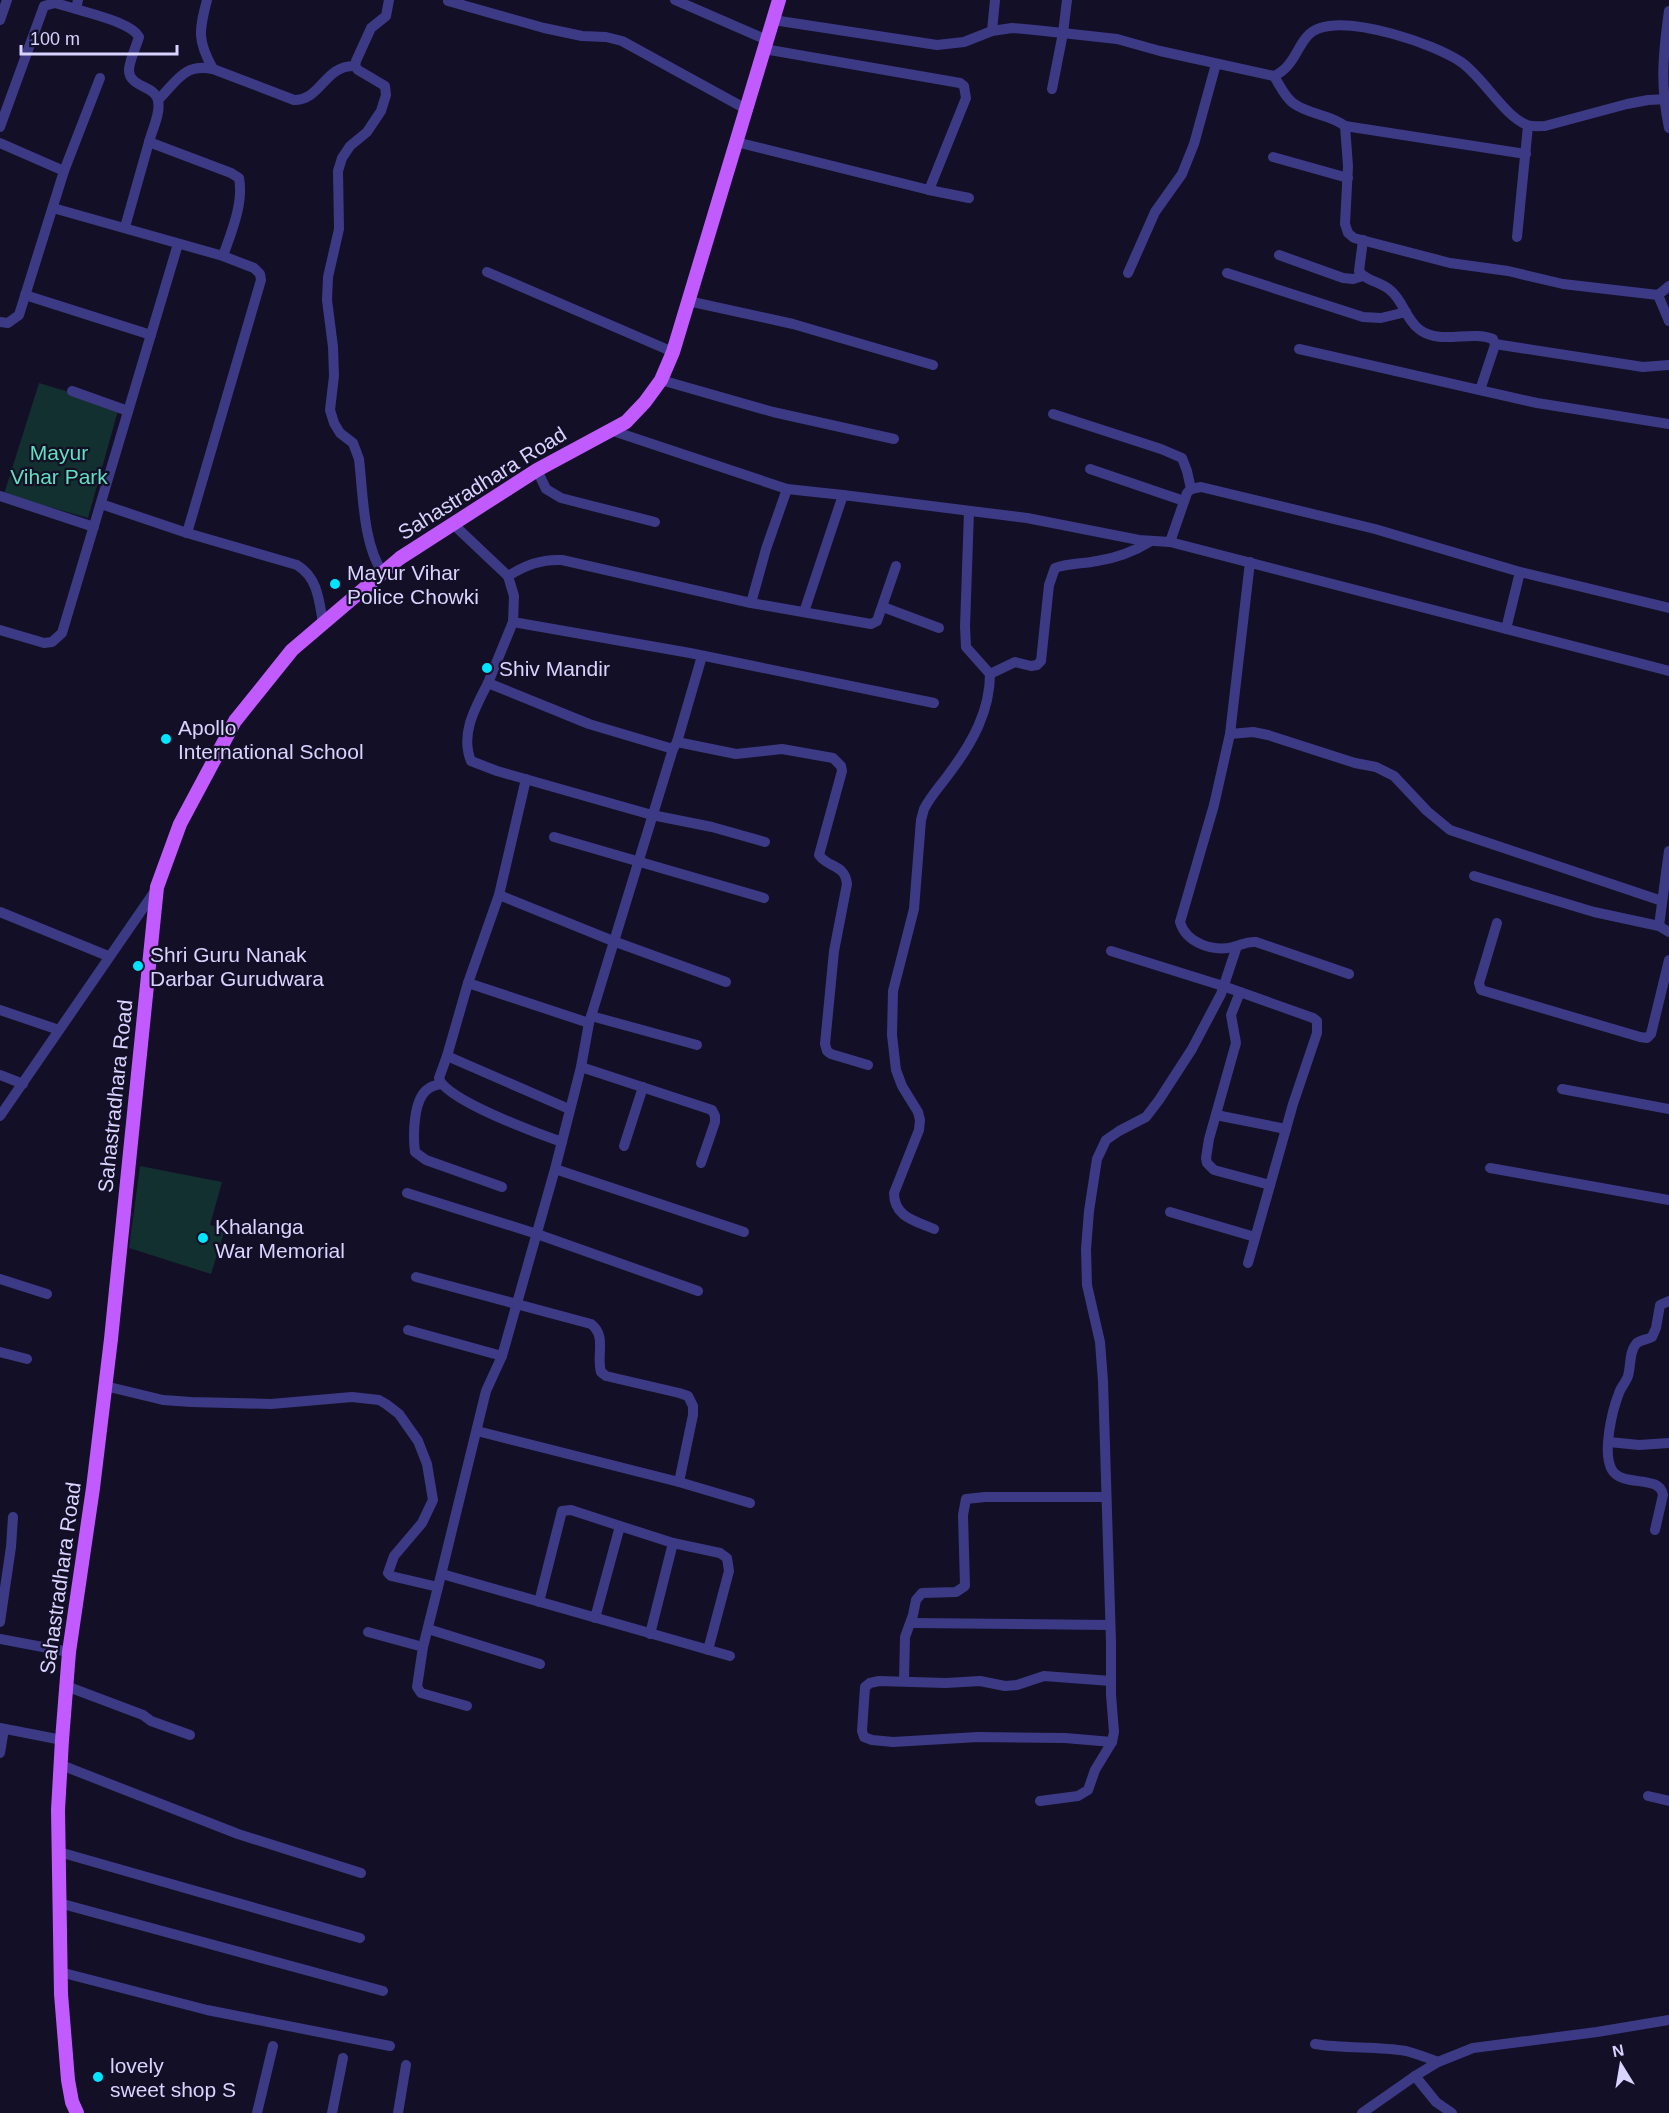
<svg xmlns="http://www.w3.org/2000/svg" width="1669" height="2113" font-family="Helvetica,sans-serif">
  <style>
    .green { fill: #12302f }
    .lines { fill: none; stroke-linecap: round; stroke-linejoin: round }
    .minor { stroke: #3d3a85; stroke-width: 10 }
    .major { stroke: #c25bff; stroke-width: 14 }
    .poi-dot { fill: #00e5ff; stroke: #130f26; stroke-width: 2 }
    .labels { text-anchor: middle; dominant-baseline: central; stroke-width: 4.5; stroke-linejoin: round; paint-order: stroke }
    .park-label { font-size: 21px; fill: #5fe0c0; stroke: #130f26 }
    .street-label { font-size: 21px; fill: #d9d4ff; stroke: #130f26 }
    .poi-label { font-size: 21px; fill: #d9d4ff; stroke: #130f26; text-anchor: start }
  </style>
  <rect width="100%" height="100%" fill="#130f26"/>
  <!-- green -->
  <g class="green">
    <path d="M39 383 119 407 88 518 4 494Z"/>
    <path d="M140 1166 222 1182 210 1225 225 1229 211 1274 129 1248Z"/>
  </g>
  <g class="lines">
    <!-- minor -->
    <g class="minor">
      <path d="M78 0 76 9C91 14 132 23 139 37 136 47 130 59 129 69 128 88 156 85 158 101 161 113 152 130 149 142L231 173 239 178C244 203 231 233 223 256"/>
      <path d="M207 0C199 31 197 40 213 69"/>
      <path d="M675 0 767 40"/>
      <path d="M448 1 544 28 582 36 606 37 622 41 746 109"/>
      <path d="M1669 11C1663 54 1660 85 1669 128"/>
      <path d="M0 20 7 0"/>
      <path d="M773 20 937 45 964 42 992 31 1012 28 1035 30 1117 39 1160 51 1274 76C1299 65 1297 35 1320 28 1353 17 1433 43 1461 62 1483 77 1504 116 1527 125 1533 127 1539 126 1545 126L1627 104 1648 100 1669 99"/>
      <path d="M992 31 995 0"/>
      <path d="M764 49 960 83 964 86 966 98 929 190"/>
      <path d="M1274 76C1280 86 1285 97 1293 103 1309 115 1330 114 1345 126L1348 166 1345 224 1348 233 1354 238 1450 263 1508 271 1563 284 1658 295 1669 286"/>
      <path d="M1052 89 1063 33 1067 0"/>
      <path d="M158 100C177 81 184 63 213 69L294 100C322 100 324 65 355 66"/>
      <path d="M1345 126 1526 154"/>
      <path d="M0 127 44 6 55 3 76 9"/>
      <path d="M736 142 929 190 969 198"/>
      <path d="M0 143 64 171 19 315 8 323 0 322"/>
      <path d="M1273 157 1348 178"/>
      <path d="M64 171 100 78"/>
      <path d="M53 208 223 256 254 268 260 274 261 280 187 533"/>
      <path d="M125 227 149 142"/>
      <path d="M1517 237 1528 126"/>
      <path d="M1363 240 1359 271C1366 281 1381 282 1390 290 1403 300 1406 320 1420 330 1441 345 1470 330 1493 339L1495 345 1480 390"/>
      <path d="M1279 255 1343 278 1353 279 1363 276"/>
      <path d="M487 272 673 352"/>
      <path d="M1128 273 1155 212 1182 174 1194 144 1216 64"/>
      <path d="M1227 273 1363 317 1381 318 1406 312"/>
      <path d="M25 295 151 335"/>
      <path d="M1658 295 1669 321"/>
      <path d="M688 301 793 324 933 365"/>
      <path d="M1495 344 1643 367 1669 365"/>
      <path d="M1299 349 1537 403 1669 424"/>
      <path d="M661 380 773 412 894 439"/>
      <path d="M72 391 128 411"/>
      <path d="M1053 414 1161 449 1182 458 1187 471 1191 489"/>
      <path d="M610 430 787 489 766 549 751 603"/>
      <path d="M1090 469 1184 501"/>
      <path d="M537 470 546 489 561 498 655 522"/>
      <path d="M787 489 843 495"/>
      <path d="M0 496 94 527"/>
      <path d="M101 504 187 533 297 565C318 578 319 600 323 623"/>
      <path d="M454 525 508 576"/>
      <path d="M1170 542 1187 493 1191 489 1201 487 1375 529 1520 572 1669 608"/>
      <path d="M1250 562 1230 734 1214 805 1180 922C1186 943 1213 952 1233 947 1242 945 1246 941 1256 942L1349 974"/>
      <path d="M896 566 877 621 871 624 751 603 562 560C541 559 526 565 508 576L514 596 513 622 690 653 934 703"/>
      <path d="M383 573C363 545 363 493 359 459L353 443 340 433 334 423 330 410 334 376 333 347 327 300 328 277 339 229 338 171 342 158 350 146 367 132 381 111 386 95 385 86 358 70 355 66 356 61 371 28 386 16 389 0"/>
      <path d="M883 607 939 628"/>
      <path d="M804 612 843 495 1027 518 1139 540 1170 542 1669 671"/>
      <path d="M513 622 488 683 589 724 673 749 677 742 736 754 782 749 833 758 841 766 842 771 819 855C828 868 845 864 847 884L834 951 825 1044 827 1051 831 1054 868 1065"/>
      <path d="M1506 629 1520 572"/>
      <path d="M0 630 44 643 52 642 62 633 178 244"/>
      <path d="M990 674 1015 662 1031 666 1037 665 1041 661 1049 585 1055 568C1069 563 1083 564 1097 561 1117 558 1135 551 1151 541"/>
      <path d="M488 683C475 708 460 734 471 761L497 771 652 815 712 827 765 842"/>
      <path d="M1230 734 1253 732 1268 735 1355 763 1376 767 1394 776 1427 811 1450 830 1662 901"/>
      <path d="M677 742 702 656"/>
      <path d="M554 837 764 898"/>
      <path d="M1669 851 1666 873H1669"/>
      <path d="M1666 873 1659 926 1669 932"/>
      <path d="M1474 876 1594 912 1659 926"/>
      <path d="M499 895 526 779"/>
      <path d="M0 912 108 956"/>
      <path d="M1497 923 1479 983 1481 990 1640 1037 1647 1038 1651 1034 1669 960"/>
      <path d="M1111 951 1223 986 1313 1018 1317 1021V1033L1293 1104 1248 1263"/>
      <path d="M468 983 499 895 613 941 726 982"/>
      <path d="M1240 992 1231 1015 1236 1043 1209 1139 1206 1158 1207 1163 1214 1170 1270 1185"/>
      <path d="M0 1010 59 1030"/>
      <path d="M591 1016 697 1045"/>
      <path d="M447 1056 468 983 589 1023"/>
      <path d="M581 1067 712 1110 715 1116V1122L701 1163"/>
      <path d="M0 1075 23 1084"/>
      <path d="M441 1084C436 1085 431 1086 428 1089 413 1099 413 1136 415 1152L426 1160 502 1187"/>
      <path d="M1562 1089 1669 1109"/>
      <path d="M1216 1115 1286 1129"/>
      <path d="M0 1116 157 888"/>
      <path d="M562 1142C539 1134 443 1099 439 1078L447 1056 569 1109"/>
      <path d="M624 1146 643 1087"/>
      <path d="M1490 1168 1669 1200"/>
      <path d="M555 1169 744 1232"/>
      <path d="M407 1193 537 1234 698 1291"/>
      <path d="M1170 1212 1255 1237"/>
      <path d="M934 1229C915 1221 894 1217 894 1193L919 1130 920 1120 918 1112 902 1086 896 1070 892 1035 893 991 914 909 921 820 924 809C931 795 942 784 951 771 972 743 990 711 990 674L966 647 965 627 969 511"/>
      <path d="M416 1277 591 1324C607 1336 596 1355 601 1372L606 1376 679 1393 688 1396 693 1406V1415L679 1482 477 1431"/>
      <path d="M0 1279 47 1294"/>
      <path d="M408 1330 502 1356"/>
      <path d="M0 1352 27 1359"/>
      <path d="M105 1386 163 1400 191 1402 271 1404 352 1397 379 1400 386 1404 399 1414 418 1441 427 1464 433 1500 422 1523 394 1556 388 1573 391 1576 438 1587 486 1391 502 1356 555 1169 581 1067 589 1023 673 749"/>
      <path d="M1609 1442 1639 1445 1669 1443"/>
      <path d="M679 1482 750 1503"/>
      <path d="M1655 1530 1663 1495C1660 1474 1623 1488 1612 1470 1602 1453 1612 1411 1619 1393 1621 1387 1626 1382 1628 1376 1631 1366 1629 1352 1636 1344 1639 1340 1647 1340 1652 1337L1656 1328 1660 1305 1669 1301"/>
      <path d="M442 1574 730 1656"/>
      <path d="M438 1587 423 1647 417 1687 421 1693 467 1706"/>
      <path d="M539 1602 562 1511 571 1510 620 1526"/>
      <path d="M595 1618 620 1526 673 1543 720 1553 727 1558 729 1571 708 1650"/>
      <path d="M0 1622 11 1547 13 1517"/>
      <path d="M911 1623 1110 1625"/>
      <path d="M428 1629 540 1664"/>
      <path d="M368 1632 423 1647"/>
      <path d="M650 1634 673 1543"/>
      <path d="M0 1639 69 1652"/>
      <path d="M904 1681 905 1637 913 1615 916 1600 922 1593 956 1592 965 1586 963 1515 966 1499 985 1497H1106"/>
      <path d="M1111 1681 1044 1676 1017 1685 1005 1686 980 1681 946 1683 879 1681 870 1683 865 1687 862 1731 864 1737 872 1740 893 1742 978 1737 1065 1738 1112 1742"/>
      <path d="M66 1686 143 1715 151 1721 190 1735"/>
      <path d="M0 1728 62 1740"/>
      <path d="M0 1753 4 1729"/>
      <path d="M61 1765 238 1834 361 1873"/>
      <path d="M1648 1796 1669 1801"/>
      <path d="M1040 1801 1078 1796 1088 1790 1095 1770 1112 1742 1114 1732 1111 1695V1642L1103 1381 1100 1342 1087 1285 1086 1249 1089 1211 1097 1159 1106 1140 1119 1131 1146 1117 1159 1100 1192 1049 1221 994 1237 946"/>
      <path d="M59 1852 360 1938"/>
      <path d="M59 1903 383 1991"/>
      <path d="M60 1972 207 2010 390 2046"/>
      <path d="M1315 2044C1345 2049 1376 2046 1406 2051 1417 2054 1428 2058 1438 2062"/>
      <path d="M1415 2076 1436 2102 1452 2113"/>
      <path d="M257 2113 273 2046"/>
      <path d="M332 2113 343 2058"/>
      <path d="M398 2113 406 2065"/>
      <path d="M1362 2113 1415 2076 1438 2062 1473 2048 1597 2032 1669 2020"/>
    </g>
    <!-- major -->
    <path class="major" d="M77 2113 72 2102 68 2080 61 1994 58 1810 62 1740 69 1652 93 1488 111 1339 157 887 180 824 235 721 292 650 400 558 537 470 626 422 645 402 661 380 673 352 779 0"/>
  </g>
  <!-- markers -->
  <g class="poi-dot">
    <circle cx="335" cy="584" r="6"/>
    <circle cx="487" cy="668" r="6"/>
    <circle cx="166" cy="739" r="6"/>
    <circle cx="138" cy="966" r="6"/>
    <circle cx="203" cy="1238" r="6"/>
    <circle cx="98" cy="2077" r="6"/>
  </g>
  <g class="labels">
    <!-- park labels -->
    <g class="park-label">
      <text x="59" y="452">Mayur<tspan x="59" dy="24">Vihar Park</tspan></text>
    </g>
    <!-- street labels -->
    <g class="street-label">
      <text transform="translate(482 483) rotate(-32)">Sahastradhara Road</text>
      <text transform="translate(115 1096) rotate(-84)">Sahastradhara Road</text>
      <text transform="translate(60 1578) rotate(-82)">Sahastradhara Road</text>
    </g>
    <!-- poi labels -->
    <g class="poi-label">
      <text x="347" y="572">Mayur Vihar<tspan x="347" dy="24">Police Chowki</tspan></text>
      <text x="499" y="668">Shiv Mandir</text>
      <text x="178" y="727">Apollo<tspan x="178" dy="24">International School</tspan></text>
      <text x="150" y="954">Shri Guru Nanak<tspan x="150" dy="24">Darbar Gurudwara</tspan></text>
      <text x="215" y="1226">Khalanga<tspan x="215" dy="24">War Memorial</tspan></text>
      <text x="110" y="2065">lovely<tspan x="110" dy="24">sweet shop S</tspan></text>
    </g>
  </g>
  <!-- north arrow -->
  <g transform="translate(1621 2065) rotate(349)" stroke="#130f26" stroke-width="4.5" paint-order="stroke">
  <path d="M0-4.5L10 22L0 15L-10 22Z" fill="#d9d4ff"/>
  <text y="-9" font-size="16" font-weight="bold" text-anchor="middle" fill="#d9d4ff">N</text>
  </g>
  <!-- scale -->
  <path d="M21 45v9h156v-9" fill="none" stroke="#d9d4ff" stroke-width="3"/>
  <text x="30" y="45" font-size="18" fill="#d9d4ff" stroke="#130f26" stroke-width="4.5" paint-order="stroke">100 m</text>
</svg>
